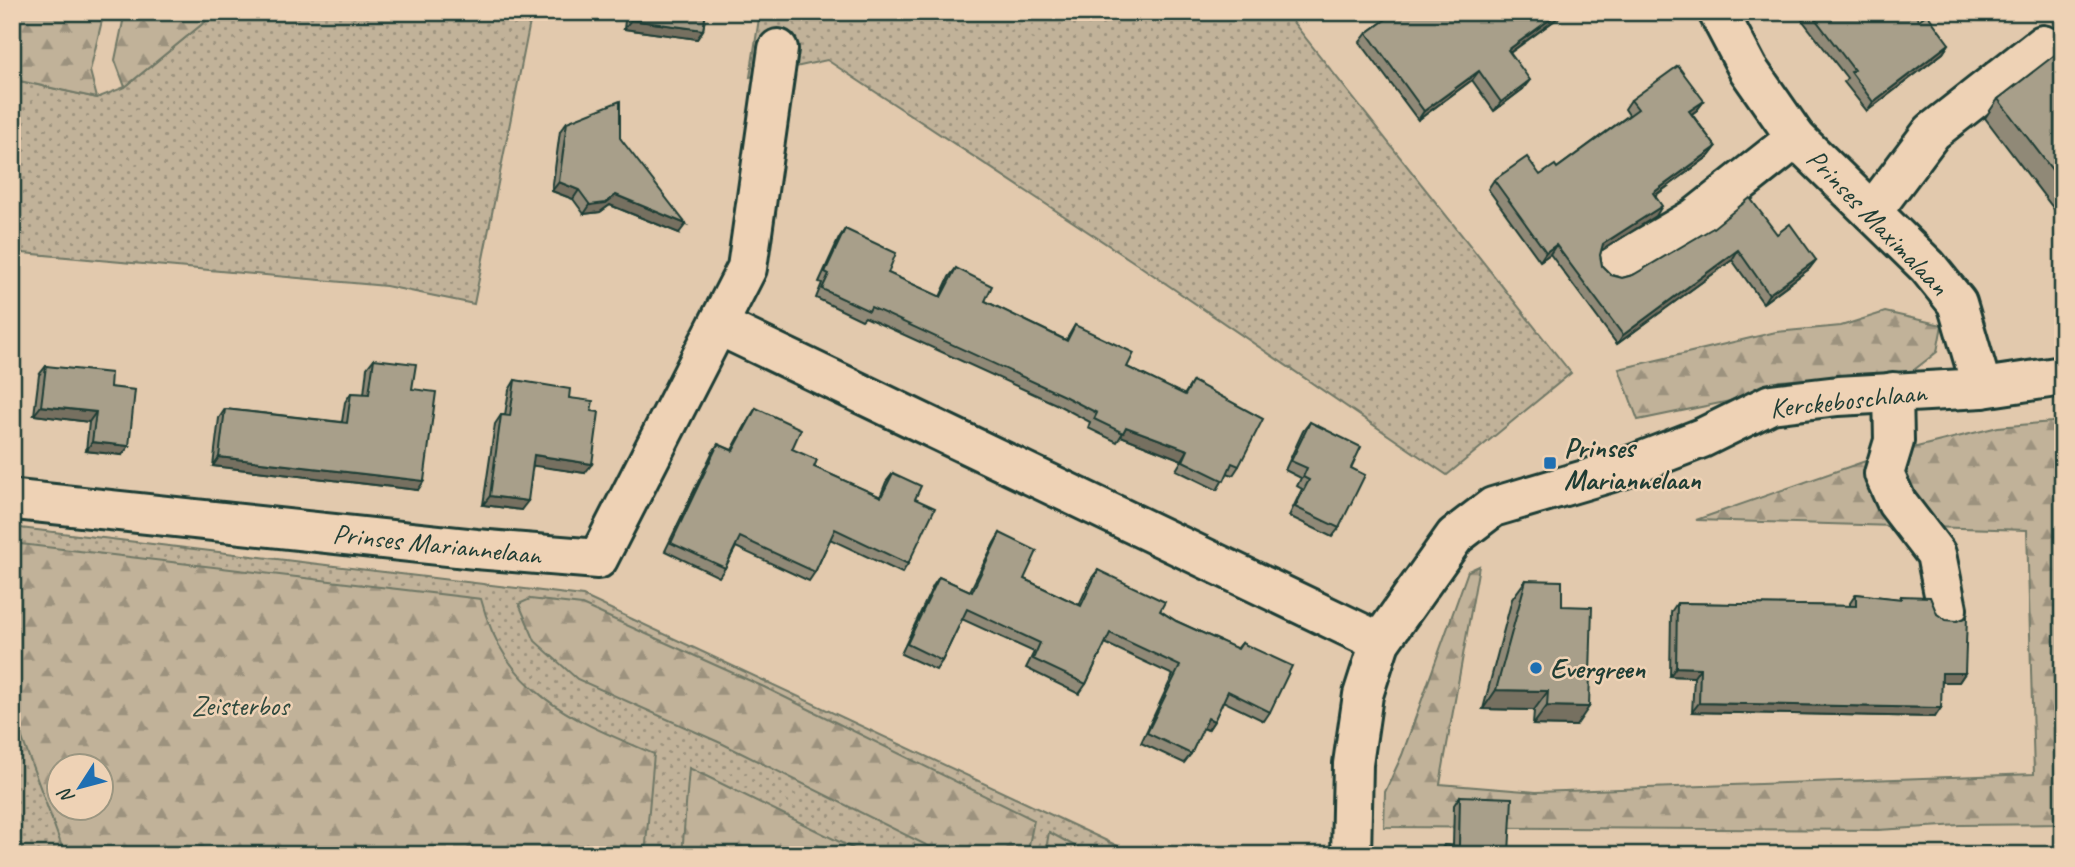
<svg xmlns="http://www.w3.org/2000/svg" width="2075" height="867" font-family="Caveat,sans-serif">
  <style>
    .grass { fill: url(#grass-dots); stroke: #707866; stroke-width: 2; fill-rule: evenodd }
    .forest { fill: url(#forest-firs); stroke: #707866; stroke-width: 2; fill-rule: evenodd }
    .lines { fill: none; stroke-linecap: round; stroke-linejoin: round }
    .minor-casing { stroke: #1f3d34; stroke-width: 44 }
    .minor { stroke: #eed2b5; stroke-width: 38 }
    .wall { fill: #908977; stroke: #1f3d34; stroke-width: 2 }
    .shaded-wall { fill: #766f61; stroke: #1f3d34; stroke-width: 2 }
    .building { fill: #a89f8a; stroke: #1f3d34; stroke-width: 2 }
    .poi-dot { fill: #1f6fb2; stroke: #eed2b5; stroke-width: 2.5 }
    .labels { text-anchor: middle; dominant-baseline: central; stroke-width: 5; stroke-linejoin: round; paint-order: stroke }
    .street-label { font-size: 28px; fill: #1f3d34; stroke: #eed2b5 }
    .poi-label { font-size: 28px; font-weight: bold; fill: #1f3d34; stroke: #eed2b5; text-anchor: start }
    .park-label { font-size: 28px; fill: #2f493e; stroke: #eed2b5 }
  </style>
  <defs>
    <pattern id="grass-dots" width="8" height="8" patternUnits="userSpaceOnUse" patternTransform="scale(1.75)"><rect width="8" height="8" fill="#c1b299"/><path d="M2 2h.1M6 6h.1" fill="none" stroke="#9c927e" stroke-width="1.8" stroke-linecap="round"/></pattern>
    <pattern id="forest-firs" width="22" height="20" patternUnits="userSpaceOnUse" patternTransform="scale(1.75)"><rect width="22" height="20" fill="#c1b299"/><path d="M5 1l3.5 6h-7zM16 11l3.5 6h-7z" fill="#9c927e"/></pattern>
  </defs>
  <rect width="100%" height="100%" fill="#e2c9ad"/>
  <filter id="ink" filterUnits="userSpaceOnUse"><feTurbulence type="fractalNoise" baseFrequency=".0143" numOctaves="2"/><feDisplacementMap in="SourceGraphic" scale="14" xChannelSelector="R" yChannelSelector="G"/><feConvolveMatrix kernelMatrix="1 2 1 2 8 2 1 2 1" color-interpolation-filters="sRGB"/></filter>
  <g filter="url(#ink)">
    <!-- grass -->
    <g class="grass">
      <path d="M217 12H532L474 304 386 286 12 252V75L20 81 97 98 125 87Z"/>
      <path d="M760 12H1285L1571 373 1447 475 1140 266 827 60 750 77Z"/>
      <path d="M12 527 583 596 1137 855H12ZM60 766H102V808H60Z"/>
    </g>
    <!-- forest -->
    <g class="forest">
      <path d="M12 12H104L90 71 97 98 20 81 12 75Z"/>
      <path d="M125 12H217L125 87 115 60Z"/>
      <path d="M1885 312 1942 325 1937 352 1910 373 1779 381 1730 401 1638 420 1619 369 1776 332 1841 326Z"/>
      <path d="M2063 421V824L1960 825 1878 830 1384 827 1385 792 1402 755 1468 571 1479 566 1440 784 1536 792 2034 774 2027 530 1696 520 1880 456 1998 427Z"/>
      <path d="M12 543 481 599C506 694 571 719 654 754L645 855H65L12 711ZM60 766H102V808H60Z"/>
      <path d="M530 599 582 605 764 687 1034 820 1027 855H946L723 744 577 679 535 641 519 604Z"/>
      <path d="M689 768 708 777 866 855H682Z"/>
      <path d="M1049 832 1091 855H1045Z"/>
    </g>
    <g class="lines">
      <!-- minor casing -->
      <g class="minor-casing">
        <g id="minor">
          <path d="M1718 12 1748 69 1796 138 1928 267 1957 303 1982 388"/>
          <path d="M1872 212 1932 132 2043 45 2049 53"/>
          <path d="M1615 265 1695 218 1796 138"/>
          <path d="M720 326 1380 642"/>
          <path d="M1893 392 1894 441 1884 474 1897 503 1936 554 1947 609"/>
          <path d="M16 500 476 549 598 559 747 268 778 49"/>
          <path d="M1351 855 1353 764 1363 695 1380 642 1455 536 1493 507 1622 469 1702 438 1771 404 1838 396 1982 388 2063 376"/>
        </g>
      </g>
      <!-- minor -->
      <use href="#minor" class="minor"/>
    </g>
    <!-- wall -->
    <g class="wall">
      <path d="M626 12H706L703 30 697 39 624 29Z"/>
      <path d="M1396 12H1566L1510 53 1523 89 1494 111 1472 80 1418 120 1360 42 1367 33Z"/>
      <path d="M1796 12H1913L1919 20 1949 44 1943 53 1867 111 1844 82 1847 78Z"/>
      <path d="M2063 55V221L1985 118 1998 99Z"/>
      <path d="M1631 100 1704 101 1697 110 1692 114 1716 147 1709 156 1655 196 1656 216 1601 251 1600 255 1602 266 1611 275 1622 278 1777 234 1816 260 1809 269 1763 303 1732 260 1617 344 1550 254 1540 261 1488 189 1494 180 1540 175 1557 168 1629 115 1625 109Z"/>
      <path d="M567 122 620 138 679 233 610 205 600 212 584 214 573 199 552 191 560 131Z"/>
      <path d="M845 229 888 273 940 297 949 277 956 268 985 301 1066 340 1075 325 1127 367 1184 395 1193 381 1239 466 1233 475 1227 473 1217 490 1176 470 1182 460 1121 436 1117 442 1088 428 1090 422 1058 405 865 317 862 320 816 298 822 283 819 282 839 238Z"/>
      <path d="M374 359 412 389 418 490 213 466 219 418 225 409 342 422 345 402 351 393 364 394 367 368Z"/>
      <path d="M46 366 110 387 122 455 86 451 89 422 34 415 39 375Z"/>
      <path d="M515 380 569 398 591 411 585 473 533 465 521 510 483 505 495 424 501 415H505L509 390Z"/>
      <path d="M756 408 792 449 814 467 880 497 886 482 893 473 915 499 908 564 902 573 830 539 815 572 809 581 736 547 725 568 719 577 665 551 712 453 718 444 732 450 750 417Z"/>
      <path d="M1310 422 1351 468 1339 528 1332 537 1289 516 1302 489 1297 486 1301 478 1285 470 1303 431Z"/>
      <path d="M1000 533 1024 579 1079 605 1091 579 1098 570 1176 621 1237 649 1242 643 1270 712 1264 721 1223 701 1214 721 1208 730 1203 728 1191 754 1184 763 1141 743 1173 675 1105 643 1086 684 1079 694 1026 668 1034 652 962 619 942 661 936 670 901 654 933 586 939 577 970 591 994 543Z"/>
      <path d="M1526 580 1562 606 1576 726 1533 725 1534 710 1483 709 1512 599Z"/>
      <path d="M1856 594 1899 599 1901 596 1937 614 1965 673 1959 682H1942L1935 717 1692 712 1694 677 1670 676 1671 612 1677 603 1850 606V603Z"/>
      <path d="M1460 796 1509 853 1542 855H1438L1444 845 1453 846 1454 805Z"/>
    </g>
    <!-- shaded-wall -->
    <g class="shaded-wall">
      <path d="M1560 12H1566L1501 59 1508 50Z"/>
      <path d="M631 20 703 30 697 39 624 29Z"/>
      <path d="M1949 44 1943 53 1867 111 1873 102Z"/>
      <path d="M1479 71 1472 80 1418 120 1424 111Z"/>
      <path d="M1530 80 1523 89 1494 111 1501 102Z"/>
      <path d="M1704 101 1697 110 1683 120 1689 111Z"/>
      <path d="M1716 147 1709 156 1646 202 1653 193Z"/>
      <path d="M559 182 579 190 573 199 552 191Z"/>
      <path d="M616 195 686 224 679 233 610 205 600 212 584 214 590 205Z"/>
      <path d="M1662 206 1656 216 1596 254 1603 244Z"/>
      <path d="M1556 245 1550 254 1540 261 1546 252Z"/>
      <path d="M1738 250 1732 260 1617 344 1623 335Z"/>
      <path d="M1816 260 1809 269 1763 303 1769 294Z"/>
      <path d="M41 406 96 412 89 422 34 415Z"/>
      <path d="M1126 427 1188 450 1182 460 1121 436Z"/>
      <path d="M92 442 129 446 122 455 86 451Z"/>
      <path d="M534 455 592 464 585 473 528 465Z"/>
      <path d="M219 457 424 481 418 490 213 466Z"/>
      <path d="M490 496 528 501 521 510 483 505Z"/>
      <path d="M1676 667 1700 668 1694 677 1670 676Z"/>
      <path d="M1942 673H1965L1959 682H1935Z"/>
      <path d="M1496 690 1548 691 1534 710 1483 709Z"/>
      <path d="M1699 703 1941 708 1935 717 1692 712Z"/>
      <path d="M1547 706 1589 707 1576 726 1533 725Z"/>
      <path d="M1208 718 1214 721 1208 730 1201 727Z"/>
    </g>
    <!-- building -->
    <g class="building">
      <path d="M632 12H706L703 30 631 20Z"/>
      <path d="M1396 12H1560L1508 50 1530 80 1501 102 1479 71 1424 111 1367 33Z"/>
      <path d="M1810 12H1913L1919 20 1927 14 1949 44 1873 102 1851 72 1854 70Z"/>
      <path d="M2056 54 2063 55V184L1998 99Z"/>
      <path d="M1678 66 1704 101 1689 111 1716 147 1653 193 1662 206 1603 244 1600 255 1602 266 1611 275 1622 278 1633 275 1713 228 1750 198 1777 234 1790 224 1816 260 1769 294 1738 250 1623 335 1556 245 1546 252 1494 180 1527 157 1540 175 1555 165 1557 168 1638 109 1631 100Z"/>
      <path d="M620 101V138L686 224 616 195 606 203 590 205 579 190 559 182 567 122Z"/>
      <path d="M845 229 896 253 888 273 941 297 956 268 992 286 985 301 1067 341 1075 325 1134 353 1127 367 1185 395 1193 381 1263 419 1239 466 1232 463 1224 481 1183 461 1188 450 1126 427 1123 433 1094 419 1097 413 1064 396 871 307 869 311 822 289 829 274 825 272Z"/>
      <path d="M374 359 416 364 412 389 436 392 424 481 219 457 225 409 347 423 351 393 369 394Z"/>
      <path d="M46 366 111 373 110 387 135 390 129 446 92 442 96 412 41 406Z"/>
      <path d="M515 380 570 389 569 398 593 401 591 411 599 412 592 464 534 455 528 501 490 496 501 415 510 416Z"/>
      <path d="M756 408 801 429 792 449 817 460 814 467 881 497 893 473 921 486 915 499 935 508 908 564 835 529 815 572 740 537 725 568 671 543 718 444 733 451Z"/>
      <path d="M1310 422 1361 447 1351 468 1365 475 1339 528 1295 507 1309 480 1303 477 1307 468 1291 461Z"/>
      <path d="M1000 533 1037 551 1024 579 1081 606 1098 570 1165 602 1160 611 1176 621 1238 649 1242 643 1292 666 1270 712 1228 691 1214 721 1208 718 1191 754 1147 733 1180 666 1110 633 1086 684 1033 659 1040 643 967 609 942 661 907 644 939 577 972 592Z"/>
      <path d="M1526 580 1562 581V606L1592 607 1589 707 1547 706 1548 691 1496 690Z"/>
      <path d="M1856 594 1901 599V596L1930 597 1937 614 1946 620 1957 621 1967 617 1965 673H1942L1941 708 1699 703 1700 668 1676 667 1677 603 1856 606Z"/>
      <path d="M1460 796 1512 798 1509 853 1542 855H1443L1444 845 1459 846Z"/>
    </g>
  </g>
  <!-- markers -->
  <g class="poi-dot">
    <rect x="1543" y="456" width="14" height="14" rx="3.5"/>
    <circle cx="1536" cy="668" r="7"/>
  </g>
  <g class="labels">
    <!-- street labels -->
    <g class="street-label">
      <text transform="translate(1878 222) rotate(46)">Prinses Maximalaan</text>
      <text transform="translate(1848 400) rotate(-6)">Kerckeboschlaan</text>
      <text transform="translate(437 544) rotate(6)">Prinses Mariannelaan</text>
    </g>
    <!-- poi labels -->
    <g class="poi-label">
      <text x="1564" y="447">Prinses<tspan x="1564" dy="32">Mariannelaan</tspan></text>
      <text x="1550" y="668">Evergreen</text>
    </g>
    <!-- park labels -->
    <g class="park-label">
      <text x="240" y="705">Zeisterbos</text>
    </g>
  </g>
  <!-- margin -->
  <rect width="2075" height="867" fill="none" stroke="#eed2b5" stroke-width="42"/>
  <rect x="21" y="21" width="2033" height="825" fill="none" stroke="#1f3d34" stroke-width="2.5" filter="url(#ink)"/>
  <!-- north arrow -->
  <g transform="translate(80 787) rotate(234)"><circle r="33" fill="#eed2b5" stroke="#9b9681" stroke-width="2"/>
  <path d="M0-5L12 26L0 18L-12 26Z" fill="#1f6fb2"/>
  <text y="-10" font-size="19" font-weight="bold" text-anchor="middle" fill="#1f3d34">N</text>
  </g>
</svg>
